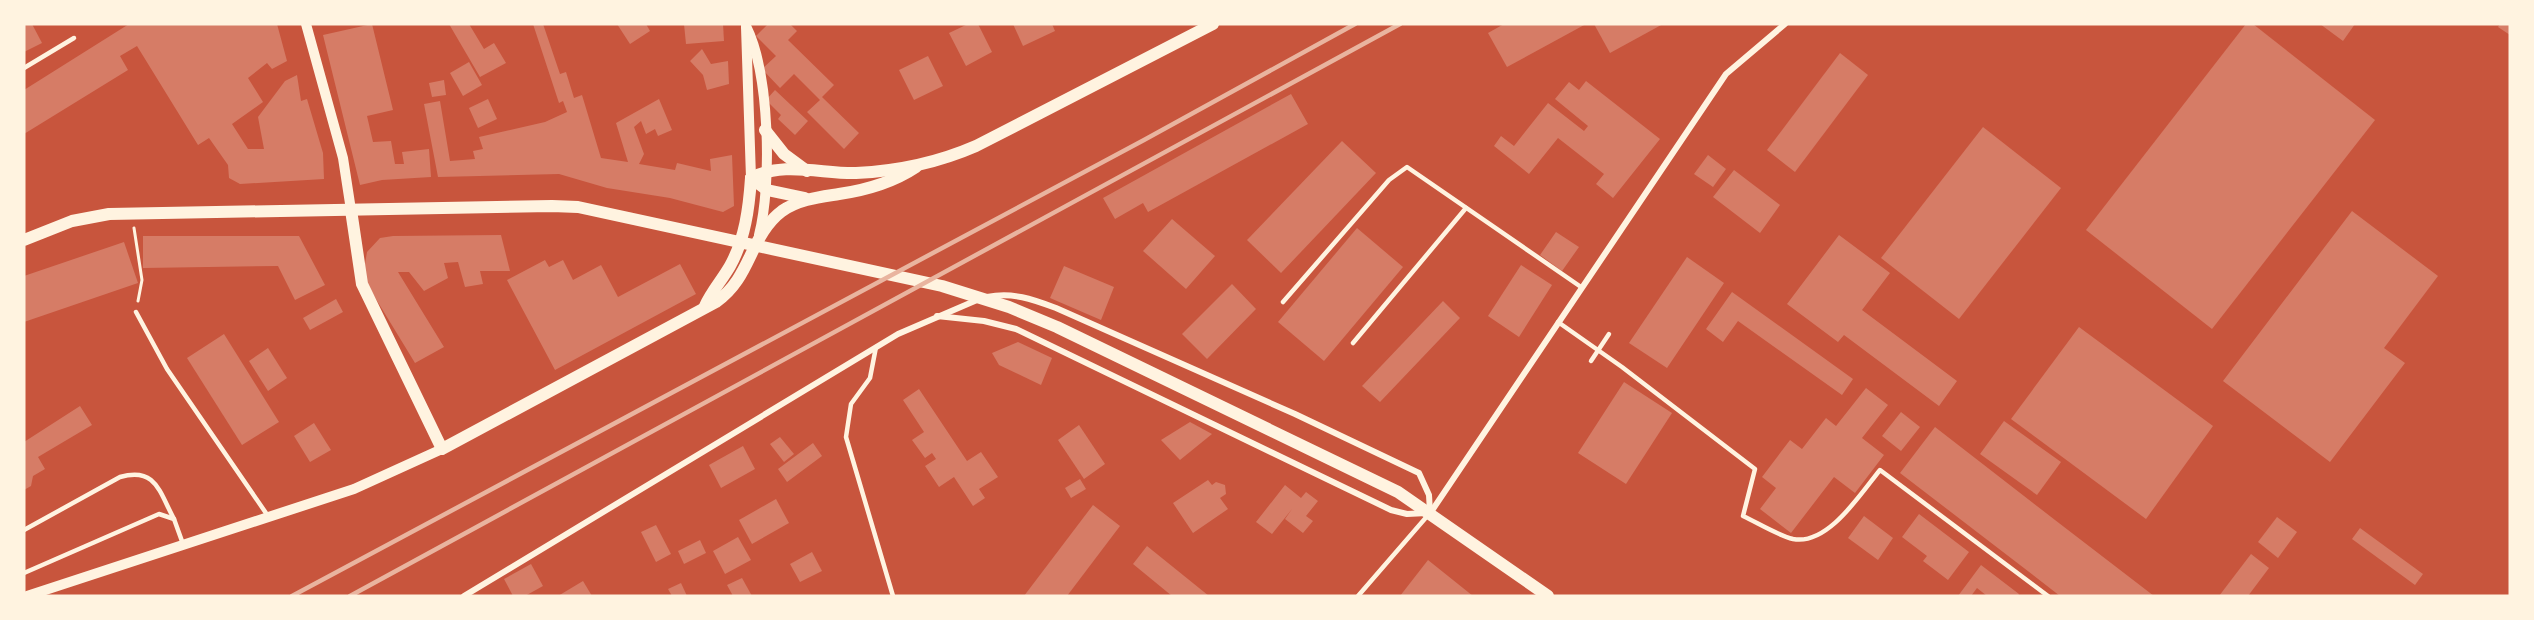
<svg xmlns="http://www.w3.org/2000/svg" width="2534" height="620" font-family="'IBM Plex Sans',sans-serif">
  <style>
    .building { fill: #d67c66 }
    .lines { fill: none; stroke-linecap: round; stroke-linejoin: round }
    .path { stroke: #fff3e0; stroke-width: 3 }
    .service { stroke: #fff3e0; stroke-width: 4.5 }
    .minor { stroke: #fff3e0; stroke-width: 6 }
    .tertiary { stroke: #fff3e0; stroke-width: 10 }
    .secondary { stroke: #fff3e0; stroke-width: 12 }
    .rail { stroke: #e9b49f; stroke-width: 4.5 }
  </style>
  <rect width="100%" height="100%" fill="#c8553d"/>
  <!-- building -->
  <g class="building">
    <path d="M24 24H32L42 43 24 52Z"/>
    <path d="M129 24H277L287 61 272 69 267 63 248 78 263 102 232 124 248 149H264L258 117 285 81 297 75 301 101 307 99 323 153 324 179 240 184 229 178 228 165 209 138 198 145 137 46 120 56 128 70 24 134V90Z"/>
    <path d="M372 24 393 110 367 116 373 142 391 141 395 164H404L402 152 429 149 431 177 382 180 360 185 323 35Z"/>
    <path d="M449 24H469L484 49 494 43 506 63 480 77Z"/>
    <path d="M533 24H543L560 74 566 72 574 98 582 95 601 158 628 162 616 123 659 99 672 130 658 136 655 129 646 134 641 121 634 127 644 154 639 164 675 170 677 163 711 171 710 159 732 155 734 206 723 212 670 198 607 188 559 174 438 177 424 104 440 101 450 161 475 159 473 151 483 149 479 137 545 122 567 112 563 101 559 103Z"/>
    <path d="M617 24H646L650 31 630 44Z"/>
    <path d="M684 24H723L724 41 686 44Z"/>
    <path d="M768 24H790L797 31 788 40 834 85 822 97 859 133 844 149 807 112 820 100 794 74 780 88 762 69 776 56 756 36Z"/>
    <path d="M968 24H978L992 52 966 66 949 33Z"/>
    <path d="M1013 24H1052L1055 31 1023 46Z"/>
    <path d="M1504 24H1586L1507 67 1488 33Z"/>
    <path d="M1594 24H1663L1610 53Z"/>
    <path d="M2246 24H2253L2375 120 2212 329 2086 230Z"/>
    <path d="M2320 24H2355L2343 41Z"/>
    <path d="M2500 24H2510V35L2498 27Z"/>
    <path d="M702 49 711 64 728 61 729 84 707 90 703 75 690 61Z"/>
    <path d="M1840 53 1868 75 1795 172 1767 150Z"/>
    <path d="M928 56 943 86 914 100 899 70Z"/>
    <path d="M469 62 482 85 463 96 450 73Z"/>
    <path d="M444 80 446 95 432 97 429 83Z"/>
    <path d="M1586 81 1660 139 1613 198 1596 184 1604 174 1558 138 1529 174 1494 146 1501 136 1514 146 1548 103 1584 131 1588 126 1555 99 1569 82 1579 90Z"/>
    <path d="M775 90 808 121 795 135 778 119 781 115 766 100Z"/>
    <path d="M1291 94 1308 124 1148 212 1143 203 1115 219 1103 198Z"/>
    <path d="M488 99 497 119 478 128 469 108Z"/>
    <path d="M1983 127 2061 188 1959 319 1881 258Z"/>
    <path d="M1342 141 1376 173 1281 273 1247 240Z"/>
    <path d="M1708 155 1726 169 1713 187 1694 174Z"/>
    <path d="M1734 170 1780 205 1760 233 1713 197Z"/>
    <path d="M2352 211 2438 276 2384 348 2405 363 2330 462 2223 381Z"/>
    <path d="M1172 219 1215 256 1186 289 1143 251Z"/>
    <path d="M1357 228 1403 267 1324 361 1278 322Z"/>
    <path d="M1556 232 1579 247 1562 271 1540 255Z"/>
    <path d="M501 235 510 271H480L483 284 465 287 458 262 444 263 448 278 424 291 409 272H398L444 347 415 363 368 286 364 270 367 252 380 238 393 236Z"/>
    <path d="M1839 235 1890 273 1862 310 1957 381 1939 406 1844 335 1838 342 1787 304Z"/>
    <path d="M143 236H299L325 285 295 300 278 266 143 268Z"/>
    <path d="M124 242 138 283 24 322V276Z"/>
    <path d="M1687 257 1724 283 1667 368 1629 343Z"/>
    <path d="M545 260 549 267 563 260 573 280 601 265 618 297 680 264 696 294 555 370 507 280Z"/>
    <path d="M1521 265 1552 285 1519 337 1488 316Z"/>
    <path d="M1064 266 1114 287 1101 320 1050 298Z"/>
    <path d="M1232 284 1256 309 1207 359 1182 334Z"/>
    <path d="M1732 292 1853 379 1842 395 1738 321 1723 342 1706 329Z"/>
    <path d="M336 299 343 312 310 330 303 318Z"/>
    <path d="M1443 301 1460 318 1380 402 1362 386Z"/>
    <path d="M2079 327 2213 426 2146 519 2011 419Z"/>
    <path d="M224 334 279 422 242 445 187 358Z"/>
    <path d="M1018 342 1052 358 1041 385 999 365 992 353Z"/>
    <path d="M268 348 287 378 268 391 249 361Z"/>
    <path d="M1624 382 1672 413 1626 484 1578 453Z"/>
    <path d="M1866 388 1888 405 1862 438 1884 455 1855 493 1834 477 1791 533 1760 509 1776 488 1762 477 1790 440 1802 449 1826 418 1836 426Z"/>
    <path d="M919 389 967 461 981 452 998 477 979 489 985 498 973 506 954 477 939 487 925 466 936 459 932 453 925 458 912 440 924 432 903 400Z"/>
    <path d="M80 406 92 425 38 457 45 469 33 476 31 486 24 490V442Z"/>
    <path d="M1901 412 1920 427 1901 451 1882 436Z"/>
    <path d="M2004 421 2061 462 2037 495 1980 454Z"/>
    <path d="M1190 422 1212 434 1180 460 1161 440Z"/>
    <path d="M314 423 331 450 310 462 294 436Z"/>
    <path d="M1079 425 1105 464 1084 479 1058 440Z"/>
    <path d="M1935 427 2055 520 2154 596H2060L2020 565 1900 473Z"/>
    <path d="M780 437 794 454 784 462 770 444Z"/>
    <path d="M813 443 822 456 787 482 778 469Z"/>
    <path d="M743 446 755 469 721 488 709 465Z"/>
    <path d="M1080 479 1086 489 1071 498 1065 488Z"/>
    <path d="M1208 480 1212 485 1216 482 1225 485 1226 494 1220 498 1228 509 1193 533 1173 503Z"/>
    <path d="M1285 485 1301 498 1306 492 1318 501 1306 516 1313 521 1303 533 1285 519 1292 509 1272 534 1256 522Z"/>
    <path d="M776 499 789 523 752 544 739 520Z"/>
    <path d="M1093 505 1120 526 1067 596H1024Z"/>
    <path d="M1919 514 1969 552 1948 580 1923 561 1927 556 1902 537Z"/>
    <path d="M1864 516 1893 538 1878 560 1848 538Z"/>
    <path d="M2277 517 2297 532 2278 558 2258 542Z"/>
    <path d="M656 525 671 554 656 562 641 532Z"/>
    <path d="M2360 528 2423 574 2415 585 2352 539Z"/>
    <path d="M738 537 751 560 725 574 713 551Z"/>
    <path d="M700 540 706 553 684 564 678 551Z"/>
    <path d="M1147 546 1209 596H1172L1133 564Z"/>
    <path d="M812 552 822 571 800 582 790 564Z"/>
    <path d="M2251 554 2269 568 2248 596H2219Z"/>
    <path d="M1428 560 1473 596H1400Z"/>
    <path d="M531 564 543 586 525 596H513L504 579Z"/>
    <path d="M1981 565 2019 594 2018 596H1987L1977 588 1971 596H1958Z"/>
    <path d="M742 578 752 596H733L727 585Z"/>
    <path d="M583 581 592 596H558Z"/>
    <path d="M681 583 687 596H672L668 589Z"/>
  </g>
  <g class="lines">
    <!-- path -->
    <path class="path" d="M134 228 142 280 138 301"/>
    <!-- service -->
    <g class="service">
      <path d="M24 68 74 38"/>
      <path d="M1283 302 1389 180 1407 167 1581 287"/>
      <path d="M136 312 167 369 268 516"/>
      <path d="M1558 322 1622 367 1755 469 1743 516C1758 523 1777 535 1793 539 1828 546 1861 493 1880 470L2048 596"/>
      <path d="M1353 343 1466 208"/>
      <path d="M876 347 870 378 851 404 846 437 893 596"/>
      <path d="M1591 361 1609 334"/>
      <path d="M24 530 120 477C156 467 159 491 174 519"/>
      <path d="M24 573 159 514 174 519 183 544"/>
      <path d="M1358 596 1429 514"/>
    </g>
    <!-- minor -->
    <g class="minor">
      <path d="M987 297C1013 292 1032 299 1056 308L1295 414 1419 473 1429 495 1430 512"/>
      <path d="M937 316 984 321 1016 329 1391 510 1407 514 1427 513"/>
      <path d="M1431 512 1726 74 1785 24"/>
      <path d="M464 596 898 334 977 300"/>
    </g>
    <!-- tertiary -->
    <g class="tertiary">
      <path d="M306 24 343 158 351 210"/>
      <path d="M746 26C770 74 772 184 759 235"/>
      <path d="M746 27 751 178"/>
      <path d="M27 596 354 489 442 449"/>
    </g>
    <!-- secondary -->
    <g class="secondary">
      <path d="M765 130 784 154 807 171"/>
      <path d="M751 178C782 161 823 174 856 173 899 171 937 163 976 146L1213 24"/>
      <path d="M751 178 767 190 805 198"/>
      <path d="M351 210 362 284 442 449 716 302C752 277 749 236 782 211 799 199 820 197 839 194 867 190 892 183 916 167"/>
      <path d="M24 240 72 221 109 214 552 206 578 207 942 286 1009 307 1057 327 1398 492 1548 596"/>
      <path d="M705 306C711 292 722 280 730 266 745 239 749 208 751 178"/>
    </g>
    <!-- rail -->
    <g class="rail">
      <path d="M292 596 1144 140 1355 24"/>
      <path d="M350 596 1400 24"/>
    </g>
  </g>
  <!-- border -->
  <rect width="2534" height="620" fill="none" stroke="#fff3e0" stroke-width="51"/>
</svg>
